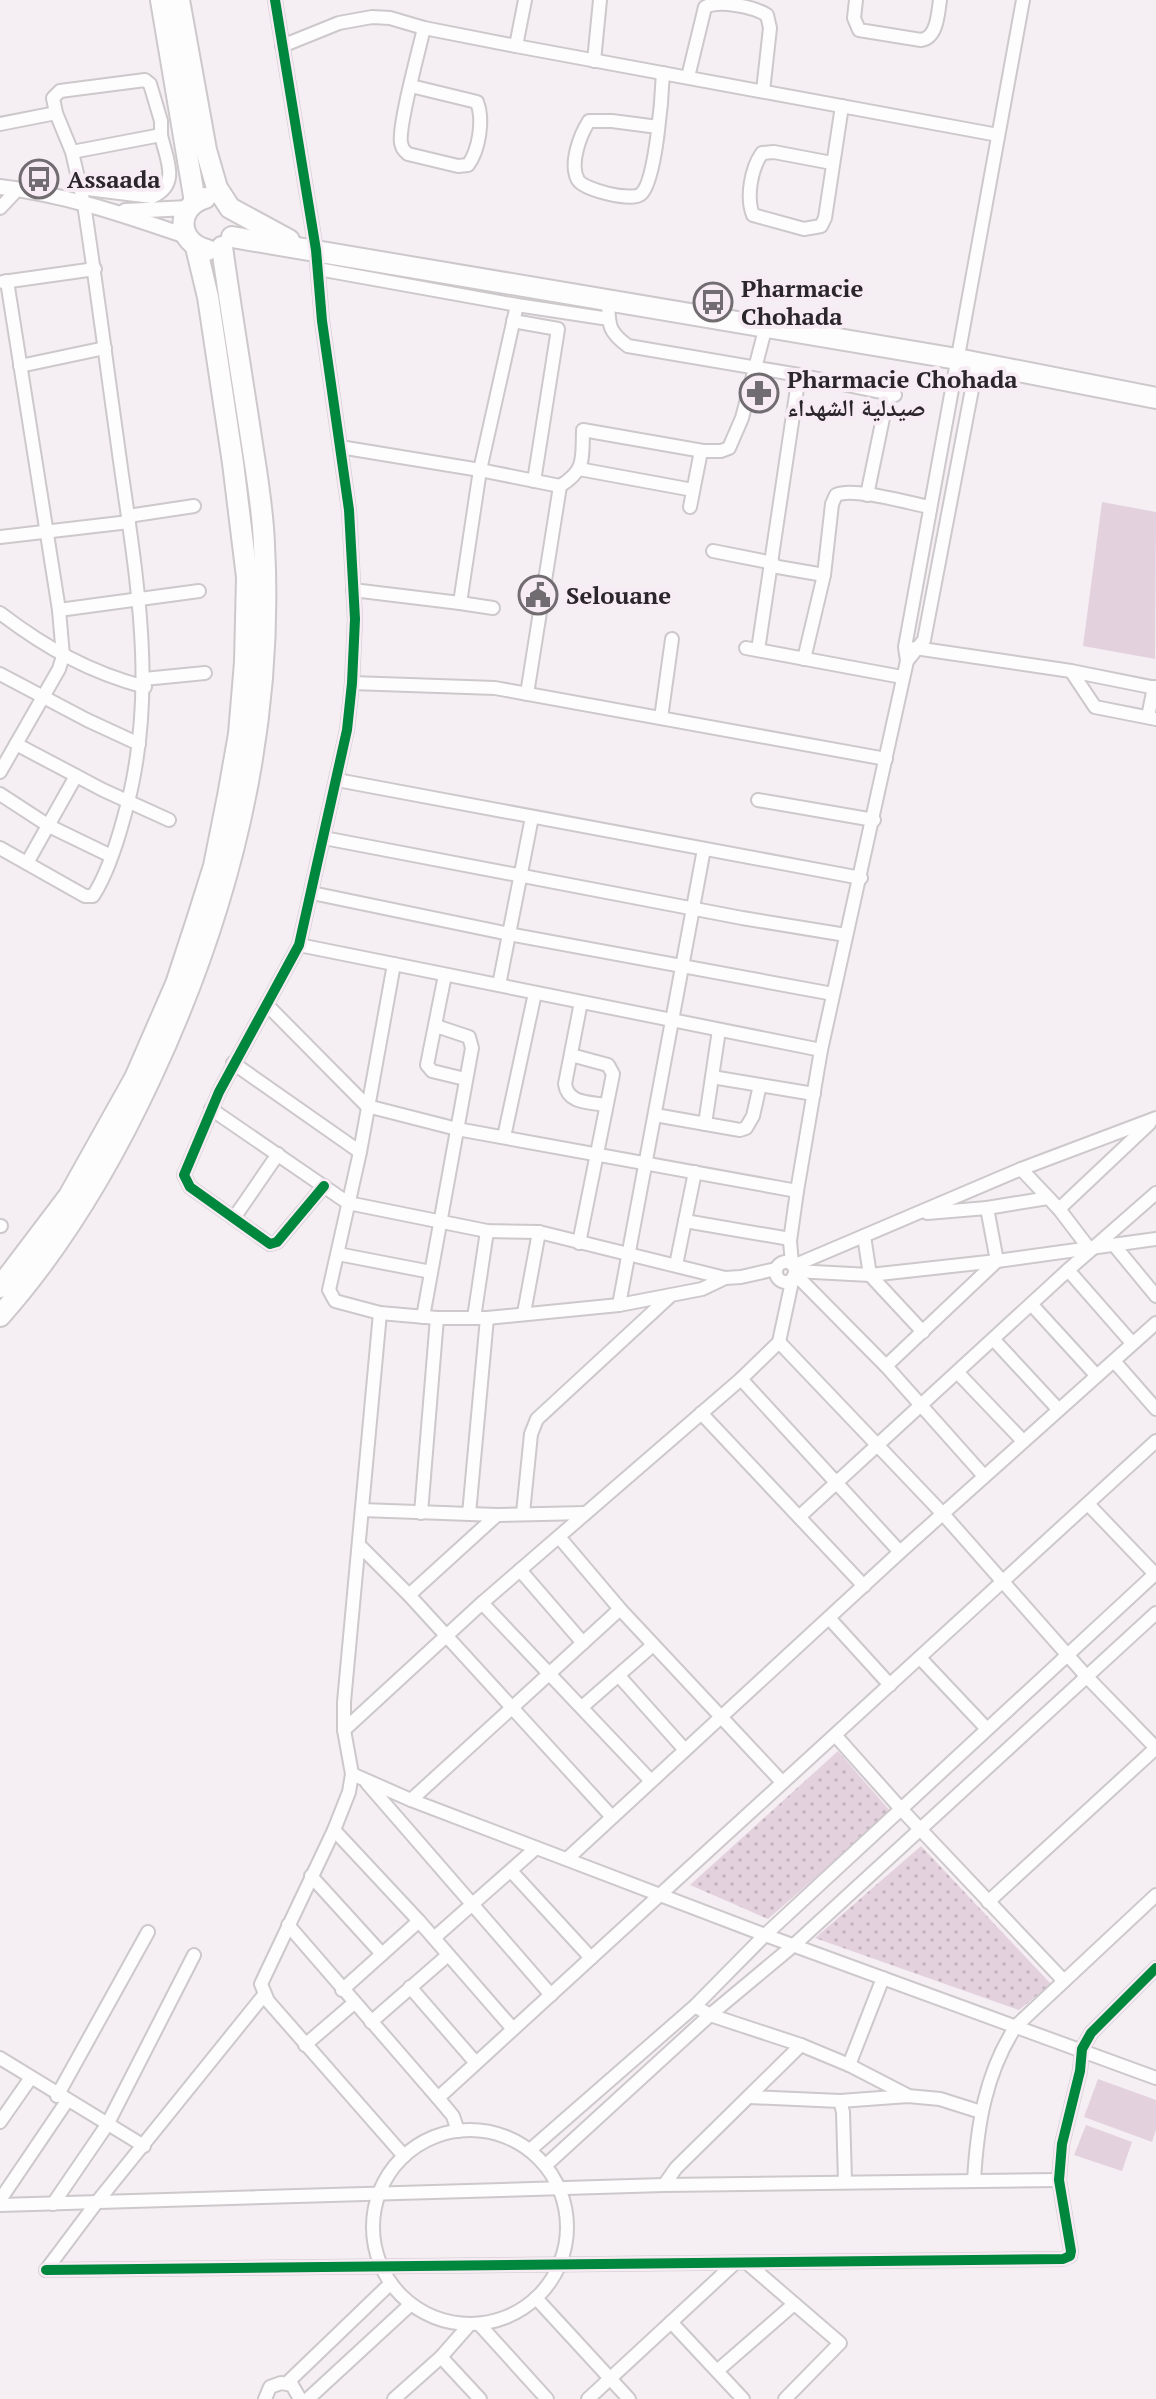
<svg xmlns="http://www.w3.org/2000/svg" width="1156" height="2399" font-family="'PT Serif','Noto Naskh Arabic',serif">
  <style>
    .grass { fill: url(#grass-dots) }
    .garden { fill: #e4d1de }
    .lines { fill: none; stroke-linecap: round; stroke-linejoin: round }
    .minor-casing { stroke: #cdc8cb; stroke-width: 16 }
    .tertiary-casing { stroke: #cdc8cb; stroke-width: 18 }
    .trunk-casing { stroke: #cdc8cb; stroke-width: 24 }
    .minor { stroke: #fefdfd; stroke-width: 12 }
    .tertiary { stroke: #fefdfd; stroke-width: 14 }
    .trunk { stroke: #fefdfd; stroke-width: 20 }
    .cycleway-casing { stroke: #f8ecf4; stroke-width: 15 }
    .cycleway { stroke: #00873e; stroke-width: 10 }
    .labels { text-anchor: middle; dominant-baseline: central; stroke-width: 8; stroke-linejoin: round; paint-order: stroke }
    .poi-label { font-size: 24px; font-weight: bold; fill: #2a2629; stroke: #f8ecf4; text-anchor: start }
  </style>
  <defs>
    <pattern id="grass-dots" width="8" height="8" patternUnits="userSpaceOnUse" patternTransform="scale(2)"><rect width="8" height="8" fill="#e4d1de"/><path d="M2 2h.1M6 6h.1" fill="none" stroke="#c4b3be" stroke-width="1.8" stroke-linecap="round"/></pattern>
  </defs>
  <rect width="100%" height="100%" fill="#f5eff3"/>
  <!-- grass -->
  <g class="grass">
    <path d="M838 1751 891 1812 768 1919 690 1885Z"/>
    <path d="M921 1846 1051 1984 1019 2010 815 1938Z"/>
  </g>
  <!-- garden -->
  <g class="garden">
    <path d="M1102 502 1156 512 1155 659 1083 646Z"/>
    <path d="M1098 2079 1156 2100V2130L1152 2142 1084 2117Z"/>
    <path d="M1086 2125 1132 2142 1122 2171 1074 2155Z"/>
  </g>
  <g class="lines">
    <!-- minor casing -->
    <g class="minor-casing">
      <g id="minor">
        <path d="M275 0 316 250 322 321 349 510 355 619 352 683 347 730 299 945 219 1092 184 1175 190 1187 270 1244 277 1242 324 1186"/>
        <path d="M856 0 854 18 859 30 921 40C937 38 938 14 940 0"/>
        <path d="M282 46 339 23 372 17 390 18 424 28 516 46 998 135"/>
        <path d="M516 46 525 0"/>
        <path d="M594 61 600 0"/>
        <path d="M688 77 705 7C719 0 752 6 767 15L770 28 763 91"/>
        <path d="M411 86 477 102C484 120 479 150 468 165L458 166 408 154C403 149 403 150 401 143 398 126 419 50 424 28"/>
        <path d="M0 124 56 113"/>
        <path d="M658 127 612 121H589C580 135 569 164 578 180 584 190 632 202 641 194 656 181 662 95 663 73"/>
        <path d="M832 163 774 152 762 153C751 169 746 197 753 215L804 229 821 226 825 218 842 106"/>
        <path d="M79 188 152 197C181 184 166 159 161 135"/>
        <path d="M0 208 18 189"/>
        <path d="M318 269 517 305 609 319"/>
        <path d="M3 282 95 269"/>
        <path d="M608 299C609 324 607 331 628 346L799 375 895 395"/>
        <path d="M513 321 558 329 534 481"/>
        <path d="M20 366 105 348"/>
        <path d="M340 447 480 470 560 486 527 694"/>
        <path d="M579 469 693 490"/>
        <path d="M560 486C586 470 582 459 583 430L703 451H721L729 448 742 418 766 326"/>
        <path d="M867 495 888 394"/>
        <path d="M690 507 701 451"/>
        <path d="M128 516 194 506"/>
        <path d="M0 537 129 522"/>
        <path d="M713 551 773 563"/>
        <path d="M772 566 824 575"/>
        <path d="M353 590 460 603 480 470 517 305"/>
        <path d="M460 603 493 608"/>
        <path d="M59 610 199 591"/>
        <path d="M0 613C46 648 89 672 145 687"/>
        <path d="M746 648 902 677"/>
        <path d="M915 648 1071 671 1156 688"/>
        <path d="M758 650 799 375"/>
        <path d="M804 659 824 575 832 504 836 495C854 487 908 503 930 507"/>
        <path d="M907 661 924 640 977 363"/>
        <path d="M1071 671 1095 707 1156 719"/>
        <path d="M0 674 87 720 139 744"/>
        <path d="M144 679 205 673"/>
        <path d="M352 683 495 688 886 759"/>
        <path d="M1148 717 1154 687"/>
        <path d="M661 718 672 639"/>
        <path d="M16 744 103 790 169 820"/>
        <path d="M0 772 59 669 63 656 59 610 7 281"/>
        <path d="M337 780 861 878"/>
        <path d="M0 794 49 826 111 856"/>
        <path d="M758 800 874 820"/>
        <path d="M324 838 742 918 846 935"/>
        <path d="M0 848 85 896H93C108 873 117 843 124 817 161 689 134 567 117 439 106 361 96 282 84 204L72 152 56 113 53 98 60 91 145 80 150 84 161 121V135L72 152"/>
        <path d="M27 863 76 776"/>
        <path d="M312 893 509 934 833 994"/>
        <path d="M299 945 821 1050"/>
        <path d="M394 964 360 1152 329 1290 335 1301 380 1313 437 1318H487L619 1305 702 1289 725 1278 741 1277 776 1269"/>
        <path d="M445 975 427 1065 432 1071 465 1079"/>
        <path d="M499 985 532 817"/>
        <path d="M581 1002 565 1084C568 1104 589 1102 606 1105"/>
        <path d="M267 1005 367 1106 457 1129 797 1191"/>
        <path d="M571 1055 608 1065 613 1074 579 1243"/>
        <path d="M233 1063 360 1152"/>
        <path d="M712 1077 814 1094"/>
        <path d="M211 1109 348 1203 487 1231 539 1232 725 1278"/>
        <path d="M655 1115 740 1130 746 1128 753 1116 760 1085"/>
        <path d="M705 1124 719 1030"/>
        <path d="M504 1137 535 993"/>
        <path d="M1021 1169 1059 1209 1088 1247"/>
        <path d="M987 1208 1048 1198"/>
        <path d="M1059 1209 1149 1124"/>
        <path d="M234 1218 278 1154"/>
        <path d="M685 1221 790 1239"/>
        <path d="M0 1226H1"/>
        <path d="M864 1236 870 1275 923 1332"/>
        <path d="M1114 1245 1156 1296"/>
        <path d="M338 1254 431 1272"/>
        <circle cx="786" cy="1272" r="10"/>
        <path d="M792 1264 790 1241 797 1191 821 1050 907 661 905 647 1023 0"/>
        <path d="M676 1265 695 1172"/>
        <path d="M793 1266 1021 1169 1156 1118"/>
        <path d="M1068 1270 1132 1343"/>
        <path d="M795 1271 870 1275 997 1261 1156 1239"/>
        <path d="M795 1274 886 1366 984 1476"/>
        <path d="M619 1305 704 849"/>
        <path d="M1032 1305 1096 1375"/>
        <path d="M380 1313 344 1702V1730L352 1774 349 1792 334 1830 261 1984 268 2001 404 2156"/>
        <path d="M524 1313 539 1232"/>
        <path d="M423 1317 472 1048 469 1037 436 1026"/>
        <path d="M474 1318 487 1231"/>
        <path d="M994 1340 1058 1409"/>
        <path d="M779 1342 944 1515 1087 1677 1156 1748"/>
        <path d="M1114 1361 1156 1409"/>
        <path d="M886 1366 997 1261 987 1208 927 1213"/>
        <path d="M958 1373 1023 1441"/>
        <path d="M741 1379 900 1552"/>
        <path d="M701 1413 864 1586"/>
        <path d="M1088 1504 1155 1574"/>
        <path d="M362 1510 497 1515 586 1513"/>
        <path d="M421 1513 437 1318"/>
        <path d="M523 1513 531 1434 537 1419 669 1297"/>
        <path d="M469 1514 487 1318"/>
        <path d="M799 1517 1068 1270 1156 1193"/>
        <path d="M559 1537 620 1609 782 1782"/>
        <path d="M360 1546 409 1595 612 1817"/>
        <path d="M520 1570 583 1643"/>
        <path d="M409 1595 497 1515"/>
        <path d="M482 1603 651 1781"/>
        <path d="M829 1618 890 1685"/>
        <path d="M920 1658 987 1729"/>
        <path d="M619 1676 685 1750"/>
        <path d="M582 1707 653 1645"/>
        <path d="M344 1730 482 1603 741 1379 779 1342 793 1277"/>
        <path d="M835 1735 901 1809 1064 1981"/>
        <path d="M352 1774 411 1800 765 1935 1156 2078"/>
        <path d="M367 1783 551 1995"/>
        <path d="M411 1800 620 1609"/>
        <path d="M334 1830 419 1921 513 2029"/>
        <path d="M567 1859 900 1552 1156 1323"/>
        <path d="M511 1871 591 1958"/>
        <path d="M311 1876 382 1954"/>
        <path d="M988 1902 1156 1748"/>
        <path d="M288 1925 438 2098 453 2116 458 2131"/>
        <path d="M434 1938 536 1848"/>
        <path d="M410 1987 476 2063"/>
        <path d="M342 1990 419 1921"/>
        <path d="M695 2006 710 2015 801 2045 676 2168 664 2185 1059 2180"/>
        <path d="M371 2022 448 1955"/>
        <path d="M305 2045 354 2003"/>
        <path d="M801 2045 849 2065 883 1978"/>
        <path d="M0 2058 144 2146"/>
        <path d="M849 2065 907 2095"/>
        <path d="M57 2096 148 1932"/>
        <path d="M749 2097 840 2101 843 2112 845 2181"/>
        <path d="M438 2098 1156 1441"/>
        <path d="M840 2101 908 2096 940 2099 981 2112"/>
        <path d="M0 2122 30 2079"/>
        <circle cx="470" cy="2227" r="97"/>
        <path d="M530 2150 695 2006 765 1935 1156 1573"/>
        <path d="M546 2165 710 2015 794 1945 1156 1613"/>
        <path d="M974 2181C977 2126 985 2074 1016 2026L1156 1895"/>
        <path d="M0 2200 67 2101"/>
        <path d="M53 2204 107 2125 194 1955"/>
        <path d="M0 2205 664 2185"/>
        <path d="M747 2263 840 2343 785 2399"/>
        <path d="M46 2270 1063 2259 1070 2256 1071 2251 1059 2180 1062 2144 1080 2071 1082 2049 1091 2033 1156 1968"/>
        <path d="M46 2270 97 2202 264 1995"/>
        <path d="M536 2298 629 2399"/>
        <path d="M671 2322 743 2399"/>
        <path d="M479 2324 547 2399"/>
        <path d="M441 2357 480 2399"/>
        <path d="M717 2371 794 2304"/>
        <path d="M287 2383 391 2283"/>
        <path d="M265 2399 270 2387 281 2383 292 2385 300 2399"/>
        <path d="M308 2399 411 2304"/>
        <path d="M394 2399 441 2357 470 2324"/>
        <path d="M588 2399 735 2263"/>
      </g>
    </g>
    <!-- tertiary casing -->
    <g class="tertiary-casing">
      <g id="tertiary">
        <path d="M0 187C64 194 125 215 186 236"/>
        <path d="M125 211 189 208"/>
      </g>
    </g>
    <!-- trunk casing -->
    <g class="trunk-casing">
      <g id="trunk">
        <path d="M161 0 195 202"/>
        <path d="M179 0 206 150 217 188 230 208 289 240"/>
        <path d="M205 198C175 207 177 243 207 250"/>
        <path d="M232 237 957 359 1156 398"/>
        <path d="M0 1287 69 1196 135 1078 176 984 197 920 214 866 228 796 239 734 245 662 247 577 233 463 208 297 196 247"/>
        <path d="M0 1316C63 1245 111 1163 151 1077 229 910 274 731 264 545 263 511 257 477 252 444 242 378 231 312 222 247"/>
      </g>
    </g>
    <!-- minor -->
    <use href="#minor" class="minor"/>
    <!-- tertiary -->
    <use href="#tertiary" class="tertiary"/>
    <!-- trunk -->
    <use href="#trunk" class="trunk"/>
    <!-- cycleway casing -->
    <g class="cycleway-casing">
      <g id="cycleway">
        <path d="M275 0 316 250 322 321 349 510 355 619 352 683 347 730 299 945 219 1092 184 1175 190 1187 270 1244 277 1242 324 1186"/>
        <path d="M46 2270 1063 2259 1070 2256 1071 2251 1059 2180 1062 2144 1080 2071 1082 2049 1091 2033 1156 1968"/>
      </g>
    </g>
    <!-- cycleway -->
    <use href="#cycleway" class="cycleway"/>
  </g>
  <!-- icons -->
  <defs>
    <g id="bus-ring" transform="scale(2)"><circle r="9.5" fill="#f8ecf4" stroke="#716c70" stroke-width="1.5"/><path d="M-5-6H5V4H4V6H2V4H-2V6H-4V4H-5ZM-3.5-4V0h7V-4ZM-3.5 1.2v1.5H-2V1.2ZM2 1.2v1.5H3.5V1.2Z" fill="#716c70"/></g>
    <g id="pharmacy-ring" transform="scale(2)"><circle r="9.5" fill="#f8ecf4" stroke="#716c70" stroke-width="1.5"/><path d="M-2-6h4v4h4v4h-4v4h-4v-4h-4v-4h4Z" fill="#716c70"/></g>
    <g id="civic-ring" transform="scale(2)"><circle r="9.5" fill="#f8ecf4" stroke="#716c70" stroke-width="1.5"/><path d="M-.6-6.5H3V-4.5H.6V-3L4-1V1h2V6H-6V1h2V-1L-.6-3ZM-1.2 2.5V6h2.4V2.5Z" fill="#716c70"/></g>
  </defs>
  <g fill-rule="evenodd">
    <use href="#bus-ring" x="39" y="179"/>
    <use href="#bus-ring" x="713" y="302"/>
    <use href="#pharmacy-ring" x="759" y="393"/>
    <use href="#civic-ring" x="538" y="595"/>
  </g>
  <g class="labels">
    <!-- poi labels -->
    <g class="poi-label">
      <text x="67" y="179">Assaada</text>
      <text x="741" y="288">Pharmacie<tspan x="741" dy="28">Chohada</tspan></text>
      <text x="787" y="379">Pharmacie Chohada<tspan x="787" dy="28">صيدلية الشهداء</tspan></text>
      <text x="566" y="595">Selouane</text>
    </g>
  </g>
</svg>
